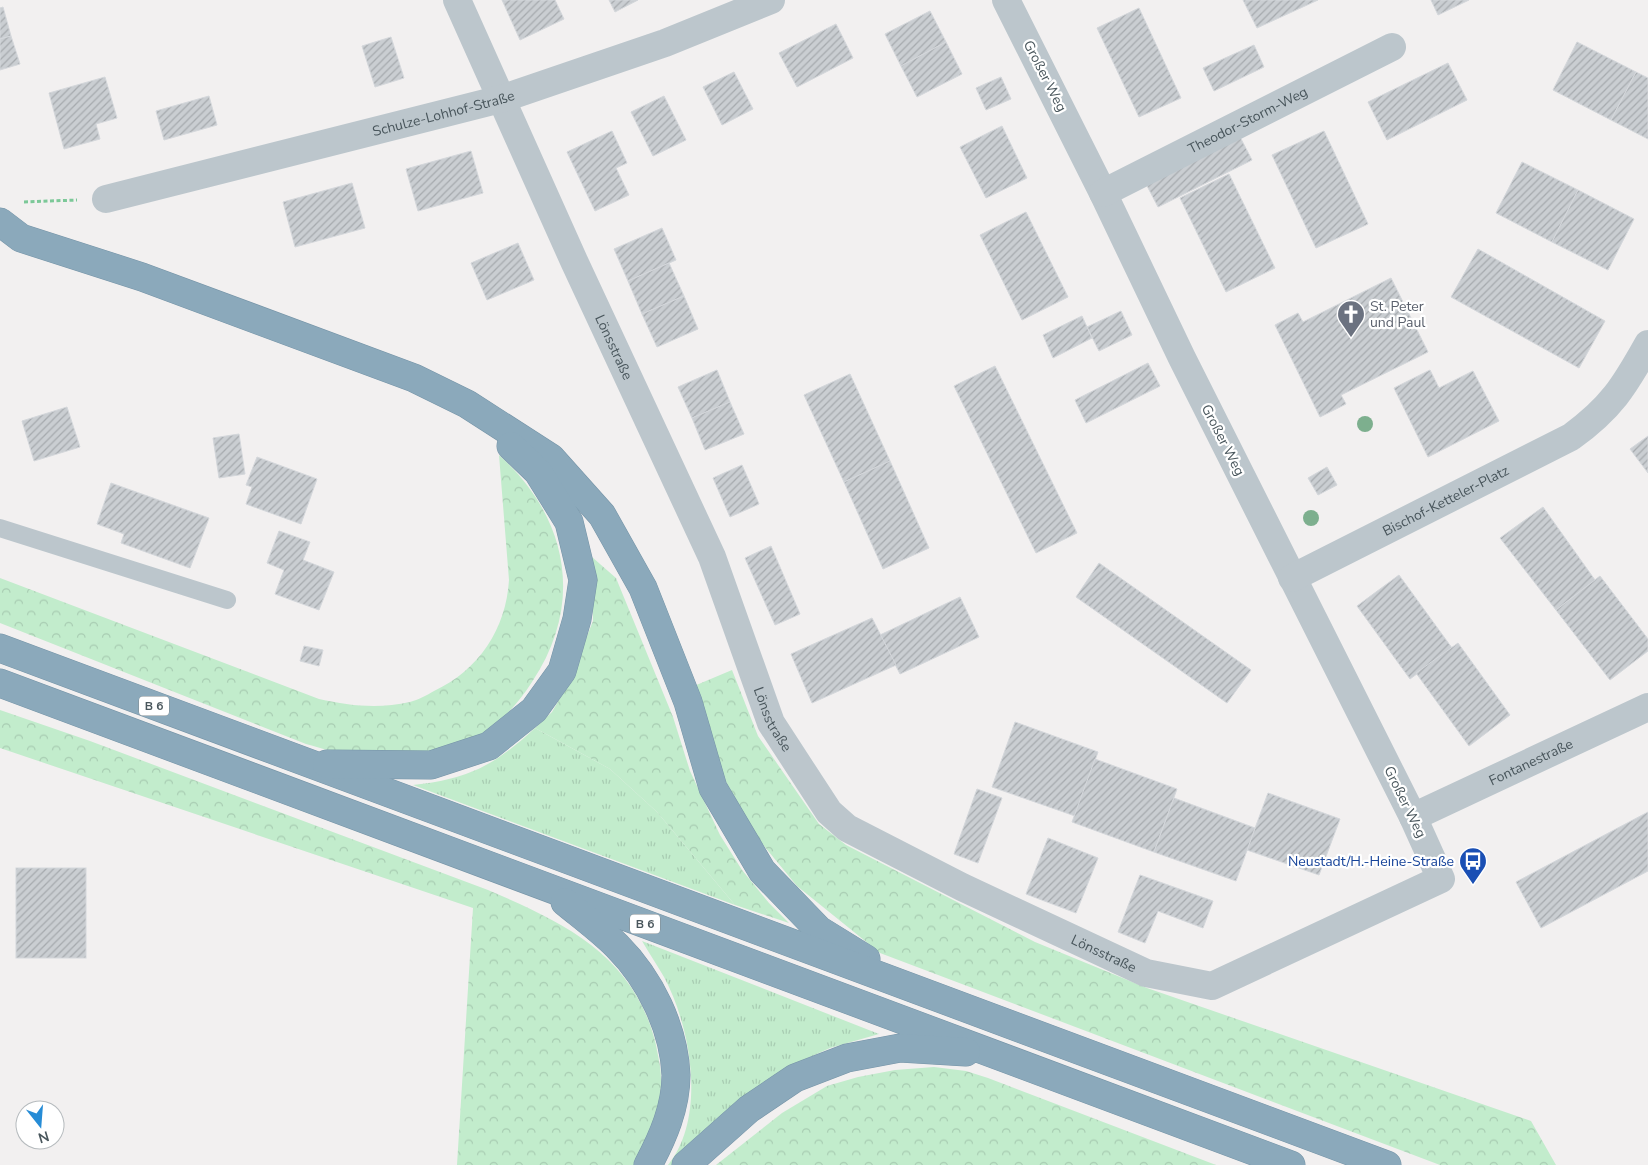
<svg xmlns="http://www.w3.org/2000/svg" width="1648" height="1165" font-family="'Nunito Sans',sans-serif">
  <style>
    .grass { fill: url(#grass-tufts) }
    .forest { fill: url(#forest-crowns) }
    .building { fill: url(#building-hatch); stroke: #d4d7db }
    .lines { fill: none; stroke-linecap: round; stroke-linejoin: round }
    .highway-casing { stroke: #7694a7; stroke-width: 29 }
    .path { stroke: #7cc898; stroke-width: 3; stroke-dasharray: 4 2.5; stroke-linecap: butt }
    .lane { stroke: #bcc6cc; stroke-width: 18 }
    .street { stroke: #bcc6cc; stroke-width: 28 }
    .highway { stroke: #8ba9bb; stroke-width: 28 }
    .tree { fill: #7daf8e }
    .labels { text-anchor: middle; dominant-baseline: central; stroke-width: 4.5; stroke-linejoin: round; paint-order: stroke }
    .shield { fill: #fff; stroke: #80898d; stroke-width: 1 }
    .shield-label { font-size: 12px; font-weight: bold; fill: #49565c }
    .street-label { font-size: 14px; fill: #49565c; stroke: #fff }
    .worship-label { font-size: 14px; fill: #5b616d; stroke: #fff; text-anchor: start }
    .transit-label { font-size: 14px; fill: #164399; stroke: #fff; text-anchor: end }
  </style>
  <defs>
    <pattern id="grass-tufts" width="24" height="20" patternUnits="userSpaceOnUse" patternTransform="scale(1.25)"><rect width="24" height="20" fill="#c2eccc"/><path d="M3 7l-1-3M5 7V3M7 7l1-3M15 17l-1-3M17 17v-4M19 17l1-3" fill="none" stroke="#a8ccb2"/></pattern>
    <pattern id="forest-crowns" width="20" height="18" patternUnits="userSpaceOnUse" patternTransform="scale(1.25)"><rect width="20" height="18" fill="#c2eccc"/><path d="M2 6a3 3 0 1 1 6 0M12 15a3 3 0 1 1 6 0" fill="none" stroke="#a8ccb2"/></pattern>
    <pattern id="building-hatch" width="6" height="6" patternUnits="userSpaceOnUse" patternTransform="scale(1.25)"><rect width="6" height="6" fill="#caced2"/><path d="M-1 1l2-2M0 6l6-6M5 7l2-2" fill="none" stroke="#a6aaae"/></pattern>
  </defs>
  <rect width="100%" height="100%" fill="#f2f0f0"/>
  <!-- grass -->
  <g class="grass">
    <path d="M535 728 610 769 657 812 735 905 413 785C468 779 494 766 535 728Z"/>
    <path d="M642 941 879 1034 830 1048 797 1063 716 1120 672 1165H668C707 1117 691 1027 664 977 657 965 649 953 642 941Z"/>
  </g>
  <!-- forest -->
  <g class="forest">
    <path d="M499 455C568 517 585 603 532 682 516 707 496 728 470 741 438 757 388 758 354 755 338 754 321 748 306 744L0 623V578L319 699C350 706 379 709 410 702 418 700 427 695 434 691 479 670 506 629 509 580Z"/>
    <path d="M592 557 616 578 673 717 690 771 720 835 742 870 769 903 789 923 735 905 657 812 610 769 535 728 552 712 567 686 593 621Z"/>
    <path d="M732 670 758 736 819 824 846 845 1035 942 1147 988 1531 1121 1556 1165H1440L880 953 797 886 751 830 725 780 694 686Z"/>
    <path d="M0 710 90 741 488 890C565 923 635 956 656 1045 658 1056 661 1067 661 1079 662 1109 647 1138 635 1165H457L473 908 0 748Z"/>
    <path d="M934 1067 966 1071 988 1078 1216 1165H716L782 1113 827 1086 858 1077 895 1070Z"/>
  </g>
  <!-- building -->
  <g class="building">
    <path d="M502 0H555L564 19 520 40Z"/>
    <path d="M609 0H638L615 12Z"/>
    <path d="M1243 0H1318L1257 28Z"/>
    <path d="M1431 0H1469L1438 15Z"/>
    <path d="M3 7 11 36 0 39V8Z"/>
    <path d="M1139 8 1181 98 1139 117 1097 28Z"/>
    <path d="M930 11 946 42 901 66 885 34Z"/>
    <path d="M836 24 853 58 797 87 779 53Z"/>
    <path d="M11 36 20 64 0 70V39Z"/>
    <path d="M391 37 404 78 375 87 362 46Z"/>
    <path d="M946 42 962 74 917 97 901 66Z"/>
    <path d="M1577 42 1636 72 1611 120 1553 90Z"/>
    <path d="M1254 45 1264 67 1214 91 1203 68Z"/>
    <path d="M1448 63 1467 100 1387 140 1368 102Z"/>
    <path d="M734 72 753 109 722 125 703 87Z"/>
    <path d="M1636 72 1648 78V139L1611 120Z"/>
    <path d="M105 77 117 118 96 124 100 139 64 149 49 93Z"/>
    <path d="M1001 77 1011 99 986 110 976 88Z"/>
    <path d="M209 96 217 125 164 140 156 111Z"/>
    <path d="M664 96 686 140 653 156 631 112Z"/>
    <path d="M1002 126 1027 178 986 198 960 147Z"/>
    <path d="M612 131 627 163 616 168 629 195 595 211 567 152Z"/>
    <path d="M1324 131 1368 224 1316 248 1272 155Z"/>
    <path d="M1239 135 1252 160 1158 207 1145 182Z"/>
    <path d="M471 151 483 193 418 211 406 169Z"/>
    <path d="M1522 162 1578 190 1552 242 1496 213Z"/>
    <path d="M1229 174 1275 268 1226 292 1180 198Z"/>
    <path d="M352 183 365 228 295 247 283 202Z"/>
    <path d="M1578 190 1634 219 1608 270 1552 242Z"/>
    <path d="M1026 212 1068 297 1022 320 980 235Z"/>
    <path d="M662 228 676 260 628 281 614 249Z"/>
    <path d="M518 243 534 280 487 300 471 263Z"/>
    <path d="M1478 249 1605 321 1579 368 1451 297Z"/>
    <path d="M669 263 684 296 642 314 628 281Z"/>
    <path d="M1391 278 1428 352 1341 395 1346 404 1320 417 1275 325 1298 313 1303 322Z"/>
    <path d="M684 296 698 329 657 347 642 314Z"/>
    <path d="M1121 311 1132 335 1099 351 1087 327Z"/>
    <path d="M1082 316 1092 338 1053 358 1043 335Z"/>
    <path d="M1148 363 1160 386 1086 423 1075 400Z"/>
    <path d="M995 366 1077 533 1036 553 954 386Z"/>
    <path d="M717 370 730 402 692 418 678 387Z"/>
    <path d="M1430 370 1439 388 1473 371 1499 421 1428 457 1394 388Z"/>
    <path d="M850 374 890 461 844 482 804 395Z"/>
    <path d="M730 402 744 434 705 450 692 418Z"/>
    <path d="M67 407 80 447 34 461 22 421Z"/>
    <path d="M239 434 245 474 219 478 213 438Z"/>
    <path d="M1648 436V473L1630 449Z"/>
    <path d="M257 457 317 479 301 524 246 504 252 487 246 485Z"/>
    <path d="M890 461 929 548 883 569 844 482Z"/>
    <path d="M742 465 759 504 730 517 713 478Z"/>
    <path d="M1327 467 1337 485 1318 495 1308 478Z"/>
    <path d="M111 483 209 518 190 568 121 543 124 534 97 524Z"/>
    <path d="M1543 507 1595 580 1556 610 1500 538Z"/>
    <path d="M279 531 310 542 303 560 334 572 319 610 275 594 284 570 267 563Z"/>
    <path d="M771 546 800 614 775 625 745 558Z"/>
    <path d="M1099 563 1251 670 1227 703 1076 597Z"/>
    <path d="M1399 575 1452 648 1410 679 1357 606Z"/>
    <path d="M1600 576 1648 639V651L1610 680 1556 610Z"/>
    <path d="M960 597 979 637 900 674 880 635Z"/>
    <path d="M872 618 896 665 812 703 791 654Z"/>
    <path d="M1458 643 1510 715 1469 746 1416 673Z"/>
    <path d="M304 646 323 650 319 666 300 661Z"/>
    <path d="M1015 722 1098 752 1075 816 992 787Z"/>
    <path d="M1095 759 1177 789 1154 852 1072 822Z"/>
    <path d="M977 789 1002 798 978 863 954 854Z"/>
    <path d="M1268 793 1340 819 1319 875 1247 850Z"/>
    <path d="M1174 798 1255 828 1236 881 1154 852Z"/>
    <path d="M1648 812V871L1541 928 1516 882Z"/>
    <path d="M1048 838 1098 858 1076 913 1026 894Z"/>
    <rect x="16" y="868" width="70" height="90"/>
    <path d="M1140 875 1213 901 1203 928 1158 911 1145 943 1118 932Z"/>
  </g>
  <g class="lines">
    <!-- highway casing -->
    <g class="highway-casing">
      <g id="highway">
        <path d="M0 222 21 238 142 277 414 378 467 404 551 458 602 515 643 588 688 702 713 788 762 871 819 930 866 959"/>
        <path d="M0 648 1387 1165"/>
        <path d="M0 683 1291 1165"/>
        <path d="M327 764 431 765 489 746 534 710 562 671 577 619 583 580 569 522 538 472 511 446"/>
        <path d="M565 902C582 916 601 930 617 946 650 979 674 1028 676 1075 676 1107 663 1137 648 1165"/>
        <path d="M686 1165 749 1109 795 1078 847 1058 900 1048 966 1052"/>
      </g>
    </g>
    <!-- path -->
    <path class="path" d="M24 202 77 200"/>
    <!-- lane -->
    <path class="lane" d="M0 528 227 600"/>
    <!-- street -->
    <g class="street">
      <path id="s1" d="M457 0 574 261 712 557 771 723 829 812 847 828 962 887 1146 973 1212 986 1441 879 1413 817 1182 358 1103 193 1006 0"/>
      <path id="s2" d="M1103 193 1392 47"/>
      <path id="s3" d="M106 199 501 99 665 43 771 0"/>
      <path id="s4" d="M1292 578 1571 437C1611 408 1624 387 1648 344"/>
      <path id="s5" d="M1413 817 1648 707"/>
    </g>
    <!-- highway -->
    <use href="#highway" class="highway"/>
  </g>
  <!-- trees -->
  <g class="tree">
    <circle cx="1365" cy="424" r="8"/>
    <circle cx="1311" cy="518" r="8"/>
  </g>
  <!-- icons -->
  <defs>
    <g id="church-pin" transform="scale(1.4375)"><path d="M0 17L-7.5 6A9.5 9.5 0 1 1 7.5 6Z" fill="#6b7280" stroke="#fff"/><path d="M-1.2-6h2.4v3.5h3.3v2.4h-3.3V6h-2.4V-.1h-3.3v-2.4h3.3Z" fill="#fff"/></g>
    <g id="bus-pin" transform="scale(1.4375)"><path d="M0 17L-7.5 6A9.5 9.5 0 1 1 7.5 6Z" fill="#1a4fb4" stroke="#fff"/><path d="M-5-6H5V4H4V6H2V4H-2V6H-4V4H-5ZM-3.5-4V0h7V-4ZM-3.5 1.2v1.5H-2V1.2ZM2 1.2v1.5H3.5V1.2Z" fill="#fff"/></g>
  </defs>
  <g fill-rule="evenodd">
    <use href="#church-pin" x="1351" y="314"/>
    <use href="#bus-pin" x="1473" y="861"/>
  </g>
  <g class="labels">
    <!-- shield labels -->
    <g class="shield">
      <rect x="139" y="696.5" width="30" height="19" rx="4"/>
      <rect x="630" y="914.5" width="30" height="19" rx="4"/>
    </g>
    <g class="shield-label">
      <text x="154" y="706">B 6</text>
      <text x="645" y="924">B 6</text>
    </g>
    <!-- street labels -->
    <g class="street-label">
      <text transform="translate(1045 76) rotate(63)">Großer Weg</text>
      <text stroke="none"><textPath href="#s3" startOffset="348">Schulze-Lohhof-Straße</textPath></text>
      <text stroke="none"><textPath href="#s2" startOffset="162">Theodor-Storm-Weg</textPath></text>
      <text stroke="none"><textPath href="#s1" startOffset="381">Lönsstraße</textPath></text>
      <text transform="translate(1223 440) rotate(63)">Großer Weg</text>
      <text stroke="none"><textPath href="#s4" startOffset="172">Bischof-Ketteler-Platz</textPath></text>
      <text stroke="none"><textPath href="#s1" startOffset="786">Lönsstraße</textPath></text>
      <text stroke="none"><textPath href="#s5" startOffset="130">Fontanestraße</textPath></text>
      <text transform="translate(1405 802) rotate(64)">Großer Weg</text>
      <text stroke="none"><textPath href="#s1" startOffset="1205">Lönsstraße</textPath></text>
    </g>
    <!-- worship labels -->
    <g class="worship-label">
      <text x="1370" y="306">St. Peter<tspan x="1370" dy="16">und Paul</tspan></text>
    </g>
    <!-- transit labels -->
    <g class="transit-label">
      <text x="1454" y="861">Neustadt/H.-Heine-Straße</text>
    </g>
  </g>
  <!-- north arrow -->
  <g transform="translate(40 1125) rotate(163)"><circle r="24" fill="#ffffff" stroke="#b6bbbe"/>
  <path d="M0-4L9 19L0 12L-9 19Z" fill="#268cd6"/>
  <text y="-8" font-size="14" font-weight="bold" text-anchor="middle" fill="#49565c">N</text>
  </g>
</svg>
